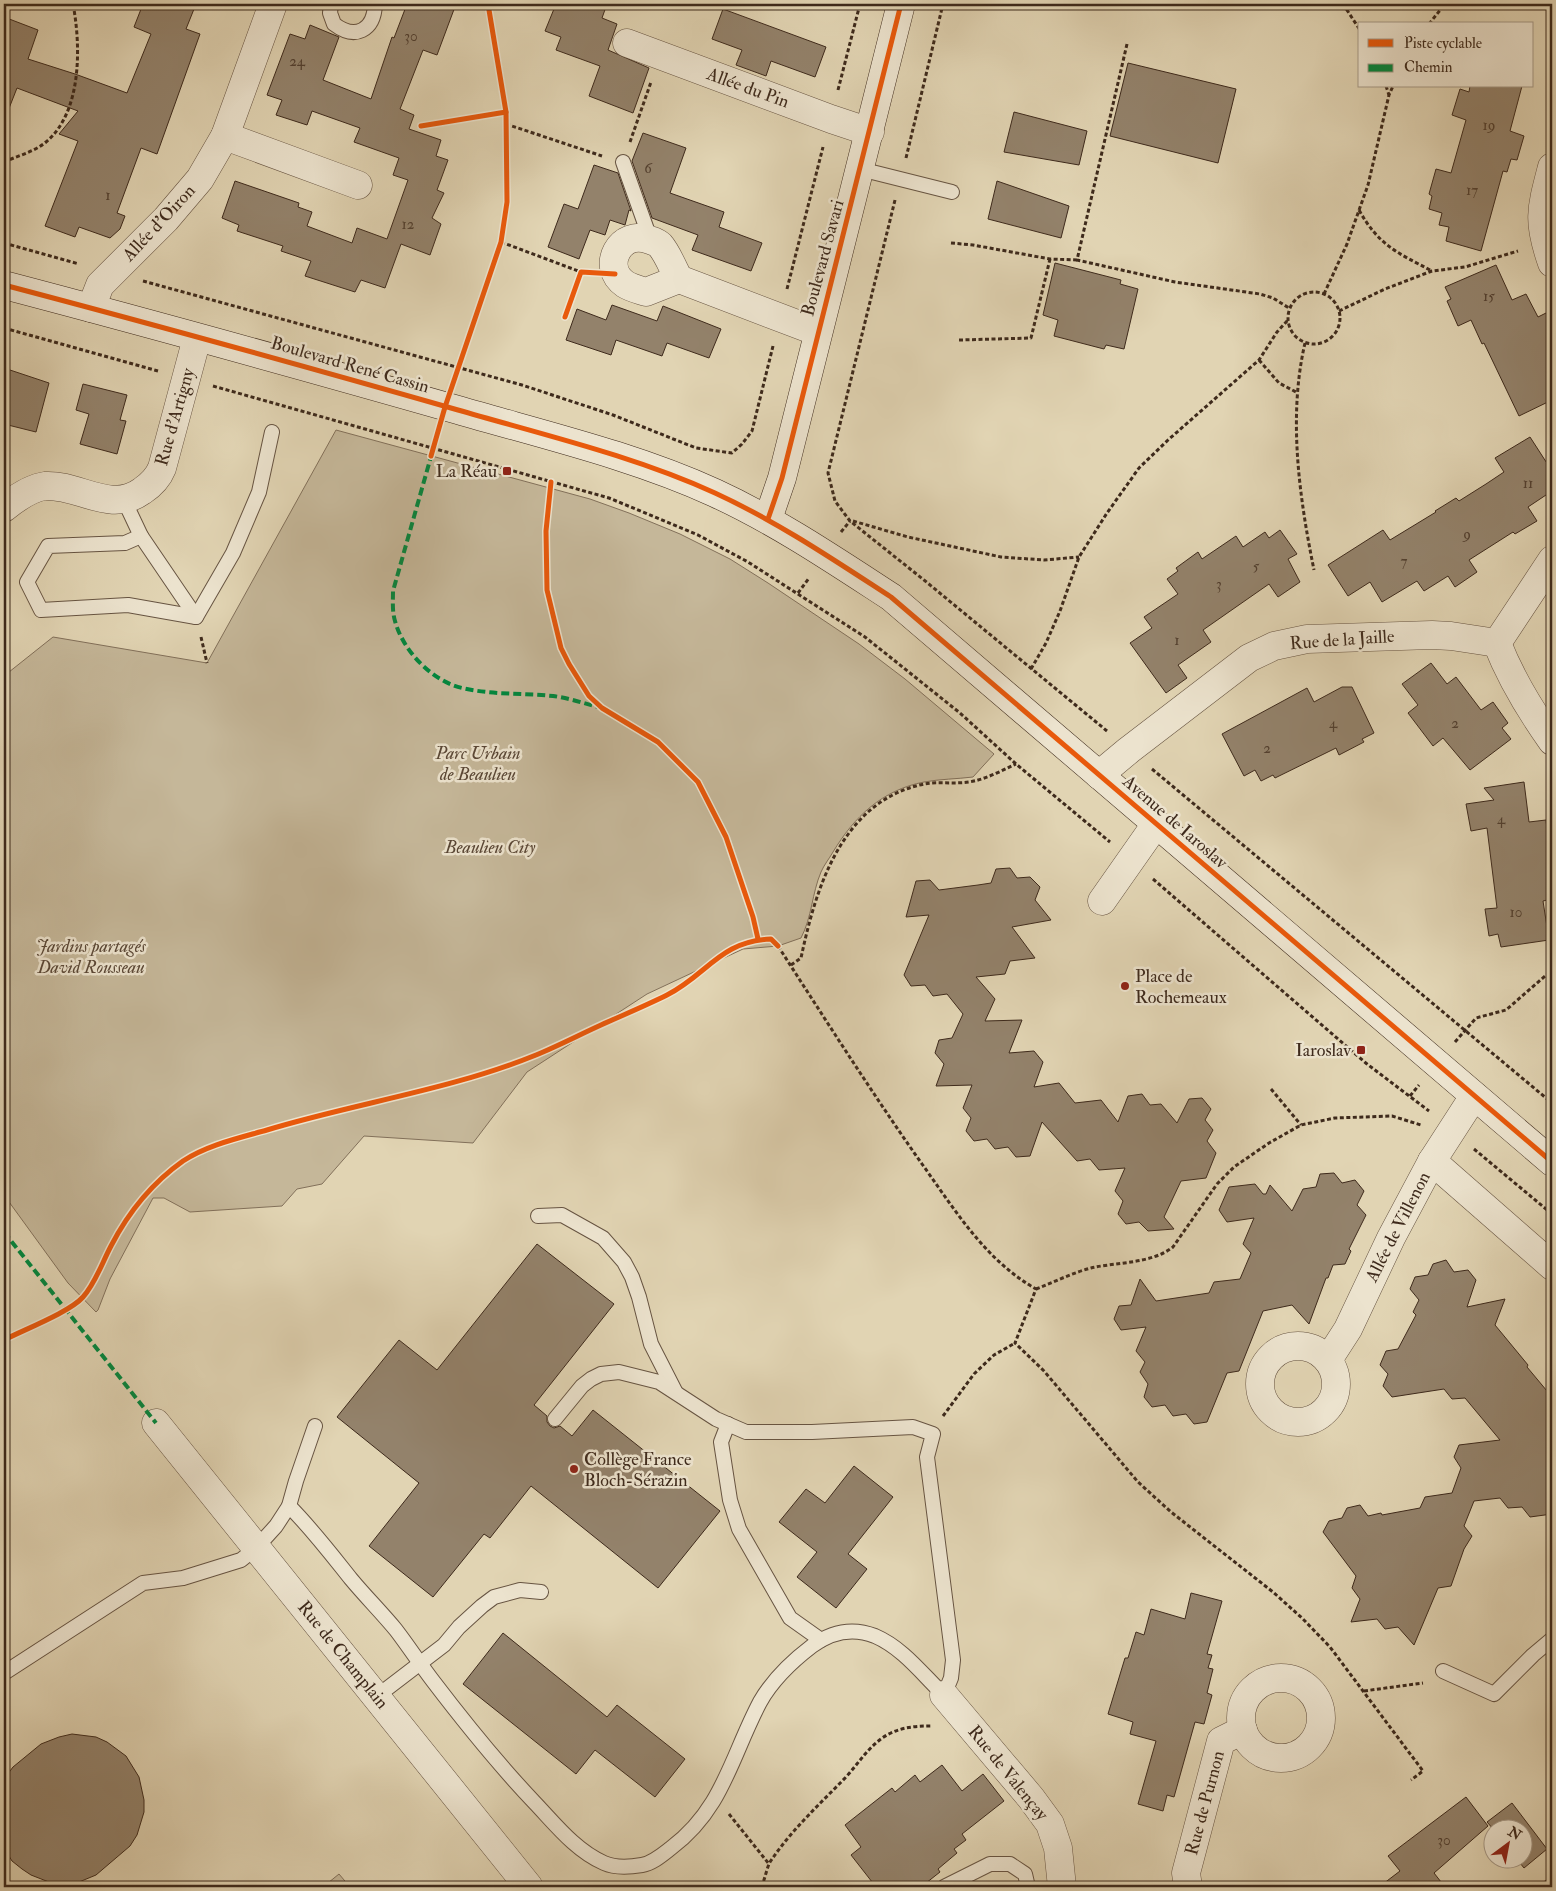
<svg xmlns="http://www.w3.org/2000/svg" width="1556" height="1891" font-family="'IM FELL Double Pica',serif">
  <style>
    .green { fill: #c5b799; stroke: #82705a }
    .building { fill: #93826b; stroke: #3e2a1c }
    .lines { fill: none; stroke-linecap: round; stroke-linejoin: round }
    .lane-casing { stroke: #675442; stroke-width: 16 }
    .street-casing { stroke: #675442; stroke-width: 29 }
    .secondary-casing { stroke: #3e2a1c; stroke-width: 29 }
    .path { stroke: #3e2a1c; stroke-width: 3; stroke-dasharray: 4 2.5; stroke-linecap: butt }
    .lane { stroke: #ece3ce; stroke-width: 14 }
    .street { stroke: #ece3ce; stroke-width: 28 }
    .secondary { stroke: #ece3ce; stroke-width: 28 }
    .quiet { stroke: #00873e; stroke-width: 4; stroke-dasharray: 8 4; stroke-linecap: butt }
    .cycleway-casing { stroke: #ece3ce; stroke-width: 8 }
    .cycleway { stroke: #e8590c; stroke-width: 5 }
    .poi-dot { fill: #8f2418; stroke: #ece3ce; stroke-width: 2 }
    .labels { text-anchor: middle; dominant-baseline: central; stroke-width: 5; stroke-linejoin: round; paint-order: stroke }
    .number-label { font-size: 15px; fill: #534030 }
    .street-label { font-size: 18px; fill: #3e2a1c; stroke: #ece3ce }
    .poi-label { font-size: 18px; fill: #3e2a1c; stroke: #ece3ce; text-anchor: end }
    .park-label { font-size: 18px; font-style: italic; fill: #594635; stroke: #ece3ce }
  </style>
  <rect width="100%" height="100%" fill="#e1d4b3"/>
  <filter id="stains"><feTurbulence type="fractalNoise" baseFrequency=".004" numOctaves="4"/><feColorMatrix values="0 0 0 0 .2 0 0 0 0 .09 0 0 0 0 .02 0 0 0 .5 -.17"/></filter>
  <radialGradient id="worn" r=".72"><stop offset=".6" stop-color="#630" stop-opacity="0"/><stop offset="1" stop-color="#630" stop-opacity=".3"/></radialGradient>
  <!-- green -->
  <g class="green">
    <path d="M336 430 590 499 629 513 680 534 730 559 768 583 859 644 905 679 994 754 973 777C957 779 940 779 924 782 882 790 854 817 833 852 829 859 824 865 821 872 812 893 812 917 801 938L778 946 743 949 647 994 527 1072 473 1143 364 1136 322 1184 297 1189 282 1206 190 1212 164 1198H153L110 1279 98 1310 96 1312 68 1283 4 1195V676L53 637 207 663Z"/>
    <path d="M339 1874 350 1887H323Z"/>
  </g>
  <!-- building -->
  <g class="building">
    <path d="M143 4H196L186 29 200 34 157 154 141 148 117 213 125 216 120 229 110 238 79 227 75 237 45 226 78 141 59 134 78 111 17 88 6 116H4V17L38 30 28 59 75 74 127 93 151 34 134 27Z"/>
    <path d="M407 4H456L437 55 423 50 400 109 414 115 409 129 441 140 436 156 448 160 437 190 444 193 432 218 441 224 430 255 401 244 385 288 361 280 355 292 305 276 311 261 281 251 283 246 237 231 239 225 222 218 235 181 299 203 298 207 312 212 307 226 352 243 357 228 387 239 408 180 393 175 399 158 354 142 360 128 312 111 307 125 276 115 282 100 267 95 290 34 305 39 310 25 339 37 323 80 371 99 392 37 394 38Z"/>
    <path d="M556 4H607L602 18 617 24 608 50 649 68 633 113 589 96 600 66 556 50 561 37 545 31Z"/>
    <path d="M723 9 826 47 815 77 771 61 766 76 736 65 742 50 712 39Z"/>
    <path d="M1128 63 1236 89 1218 163 1110 136Z"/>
    <path d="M1470 86H1522L1510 131 1524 136 1517 160 1511 159 1507 172 1503 171 1481 251 1446 241 1449 227 1439 225 1442 213 1429 209 1432 196 1429 194 1436 169 1451 173 1466 120 1452 115 1460 89 1469 92Z"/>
    <path d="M1014 112 1087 131 1079 165 1004 152Z"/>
    <path d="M643 133 686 148 670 193 724 212 719 227 762 243 751 271 692 250 698 235 652 218 632 161Z"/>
    <path d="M594 165 618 173 631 211 629 210 625 225 610 220 605 235 590 230 579 259 548 247 564 204 578 209Z"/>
    <path d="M997 181 1069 206 1061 238 988 219Z"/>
    <path d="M1055 263 1121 280 1120 284 1138 289 1124 349 1106 345 1104 349 1054 336 1058 320 1043 315Z"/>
    <path d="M1496 265 1512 300 1526 294 1538 317 1546 313 1552 327V400L1519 416 1484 343 1482 344 1471 320 1458 326 1447 301 1451 299 1445 287Z"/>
    <path d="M612 305 657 321 663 306 721 329 709 358 667 343 662 356 616 340 611 355 566 340 577 309 606 320Z"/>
    <path d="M4 368 49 383 36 432 4 424Z"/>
    <path d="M83 384 127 395 120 420 126 421 117 454 80 444 89 414 76 410Z"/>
    <path d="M1530 437 1552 471V491L1528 507 1537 521 1515 534 1513 532 1469 560 1477 572 1455 587 1448 576 1424 591 1417 581 1382 602 1370 582 1348 596 1328 565 1383 530 1390 540 1436 512 1435 511 1456 498 1459 501 1486 484 1504 472 1495 458Z"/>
    <path d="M1280 530 1297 554 1288 559 1300 582 1278 597 1269 584 1203 630 1211 642 1178 665 1187 678 1166 693 1130 643 1152 628 1144 617 1178 594 1167 579 1178 571 1176 568 1198 552 1202 559 1236 536 1243 547 1265 532 1269 538Z"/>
    <path d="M1431 663 1447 684 1456 677 1481 710 1493 702 1508 723 1502 728 1511 739 1470 770 1443 738 1433 746 1408 713 1418 705 1402 684Z"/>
    <path d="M1342 687H1352L1374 733 1362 739 1364 742 1339 755 1336 748 1275 778 1273 775 1261 781 1255 770 1244 776 1222 734 1307 688 1314 702Z"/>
    <path d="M1524 782 1529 822 1546 820 1552 873V899L1543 901 1549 940 1501 947 1498 934 1489 936 1485 909 1497 908 1487 828 1471 831 1466 804 1494 800 1484 788Z"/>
    <path d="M1010 868 1017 878 1030 877 1040 887 1035 900 1051 920 1012 927 1035 958 1010 961 1005 974 976 977 995 999 985 1021 1022 1020 1009 1053 1034 1051 1043 1062 1034 1087 1059 1083 1075 1103 1101 1100 1118 1122 1128 1096 1142 1094 1150 1105 1161 1104 1177 1123 1189 1099 1202 1098 1211 1109 1205 1120 1213 1130 1207 1141 1216 1153 1206 1178 1181 1181 1164 1217 1174 1229 1148 1231 1139 1222 1126 1224 1118 1214 1123 1201 1115 1191 1125 1168 1099 1170 1090 1159 1077 1161 1042 1122 1030 1156 1016 1157 1008 1147 995 1149 987 1139 974 1141 966 1131 971 1118 963 1108 972 1085 936 1086 944 1064 935 1053 939 1040 952 1038 963 1014 947 994 933 996 925 985 911 986 904 975 929 915 906 917 916 881 930 880 939 890 978 885 991 883 996 869Z"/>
    <path d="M1334 1173 1342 1183 1355 1180 1364 1191 1357 1205 1366 1215 1349 1249 1351 1251 1345 1264 1333 1265 1328 1278H1326L1309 1324 1292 1305 1263 1311 1239 1371 1227 1373 1207 1422 1194 1424 1186 1414 1173 1416 1165 1405 1152 1407 1144 1397 1148 1384 1140 1372 1145 1362 1136 1351 1146 1327 1121 1330 1114 1319 1119 1306 1131 1305 1140 1279 1156 1301 1209 1293 1214 1282 1240 1279 1251 1253 1243 1244 1254 1218 1227 1222 1219 1210 1229 1187 1255 1184 1263 1194H1266L1270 1185 1292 1211 1303 1189 1316 1187 1320 1174Z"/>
    <path d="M537 1244 614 1304 534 1405 547 1416V1422L550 1426 554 1428 560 1426 572 1436 593 1410 720 1511 658 1588 531 1486 490 1538 484 1534 433 1597 369 1546 419 1483 337 1417 399 1340 437 1370Z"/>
    <path d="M1446 1260 1454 1272 1468 1270 1476 1280 1467 1307 1505 1299 1495 1325 1528 1365 1527 1367 1552 1397 1547 1409 1552 1416V1514L1530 1517 1522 1507 1508 1508 1500 1498 1474 1501 1464 1526 1472 1536 1464 1549 1451 1586 1438 1588 1414 1645 1398 1627 1385 1629 1377 1619 1351 1622 1360 1599 1352 1588 1356 1576 1323 1532 1329 1521 1342 1518 1347 1508 1360 1505 1368 1516 1381 1513 1382 1515 1420 1508 1425 1497 1452 1493 1461 1468 1454 1457 1459 1445 1500 1440 1465 1398 1452 1399 1444 1389 1392 1397 1383 1386 1388 1374 1380 1365 1386 1351 1398 1349 1416 1315 1413 1312 1419 1300 1410 1289 1415 1277 1428 1275 1433 1264Z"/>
    <path d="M854 1466 893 1497 848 1554 867 1569 836 1608 797 1577 817 1552 779 1522 806 1489 825 1503Z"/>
    <path d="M1191 1593 1222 1601 1207 1654 1212 1655 1208 1668 1213 1669 1207 1693 1212 1695 1204 1724 1195 1722 1174 1797 1167 1795 1163 1811 1138 1804 1156 1741 1130 1734 1133 1722 1108 1714 1125 1658H1128L1136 1632 1144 1635 1151 1609 1185 1619Z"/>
    <path d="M503 1633 607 1717 617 1705 685 1759 655 1797 595 1750 576 1774 463 1684Z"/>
    <path d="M72 1734 96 1737 107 1742 126 1756 139 1777 144 1800V1812L137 1835 130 1846 96 1875 79 1882 54 1884 31 1875 22 1869 12 1861 4 1848V1779L13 1767 41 1744 59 1737Z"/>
    <path d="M942 1765 962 1791 983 1774 1004 1801 962 1834 966 1840 954 1849 957 1853 938 1869 940 1872 921 1887H876L851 1855 861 1847 845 1825 892 1788 895 1792 915 1775 920 1782Z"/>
    <path d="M1466 1797 1488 1826 1434 1873 1445 1887H1379L1400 1871 1388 1856Z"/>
    <path d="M1512 1803 1547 1849 1524 1868 1516 1858H1524V1828L1494 1830 1487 1822Z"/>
  </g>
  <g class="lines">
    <!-- lane casing -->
    <g class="lane-casing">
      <g id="lane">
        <path d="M331 4 330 13 334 24C355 40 374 31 375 4"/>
        <path d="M623 162 651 241"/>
        <path d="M860 169 952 192"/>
        <path d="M124 500 141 536 125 543 48 546 27 582 41 610 128 605 196 617 233 553 259 492 272 432"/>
        <path d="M141 536 196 617"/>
        <path d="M538 1216 562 1215 603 1238 624 1262 632 1277 639 1297 651 1344 675 1391"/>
        <path d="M728 1424 721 1442 730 1500 739 1529 790 1618 821 1640"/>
        <path d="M289 1506C312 1529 331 1554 351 1579 366 1597 382 1613 396 1630 409 1647 420 1664 433 1681 465 1723 498 1764 535 1803 555 1824 576 1851 604 1863 615 1868 630 1867 642 1865 653 1863 662 1855 671 1848 723 1809 731 1757 760 1702 773 1679 791 1662 812 1646 831 1632 852 1627 875 1636 903 1648 923 1675 944 1695L951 1678 953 1660 927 1457 933 1434 913 1427 812 1432H746L716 1419 659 1382 619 1372 601 1374 591 1379 582 1386 555 1419"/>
        <path d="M1443 1671 1494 1694 1533 1655 1552 1639"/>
        <path d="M4 1673 143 1583 183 1578 241 1560 256 1548 276 1526 289 1506 296 1481 315 1426"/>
        <path d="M376 1697 444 1645 459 1627 482 1606 494 1597 520 1590 541 1592"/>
        <path d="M944 1887 990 1864H1010L1025 1874 1028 1887"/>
      </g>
    </g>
    <!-- street casing -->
    <g class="street-casing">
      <g id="street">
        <path d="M627 43 831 119 870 132"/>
        <path d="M225 136 358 185"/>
        <path d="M1552 167C1541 209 1537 221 1552 263"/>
        <path d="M679 279 646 292C640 290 631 288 625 284 600 267 620 228 650 240 653 241 658 243 660 245 668 254 673 269 679 279L818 332"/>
        <path d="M91 308 100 285 166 219 200 179 225 136 273 4"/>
        <path d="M4 508C15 499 30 488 45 486 79 484 110 514 142 491 151 485 158 478 162 468L197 338"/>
        <path d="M1497 643C1511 679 1530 710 1552 741"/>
        <path d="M1099 775 1129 750 1249 658 1274 646 1307 639 1432 635 1451 636 1497 643 1552 560"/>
        <path d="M1102 901 1156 824"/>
        <path d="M1432 1161 1552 1266"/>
        <circle cx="1298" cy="1384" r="38"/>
        <path d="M1328 1360 1348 1329 1391 1238 1432 1161 1474 1096"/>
        <path d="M156 1423 529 1887"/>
        <circle cx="1281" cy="1718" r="40"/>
        <path d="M944 1695 1031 1798 1050 1824 1058 1848 1062 1887"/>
        <path d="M1188 1887 1186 1873 1221 1741 1243 1730"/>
      </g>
    </g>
    <!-- secondary casing -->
    <g class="secondary-casing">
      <g id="secondary">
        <path d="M4 285C156 325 307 367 458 410 544 435 634 456 715 493 778 522 834 560 891 597L1552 1162"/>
        <path d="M768 519 782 478 901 4"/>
      </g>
    </g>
    <!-- path -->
    <g class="path">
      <path d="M1343 4 1360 30"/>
      <path d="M1429 24 1445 4"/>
      <path d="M1127 44 1077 260 1175 282 1260 294 1273 298 1289 308"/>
      <path d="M1386 86 1389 95"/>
      <path d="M838 90 860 4"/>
      <path d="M506 124 602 156"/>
      <path d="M630 142 651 82"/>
      <path d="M906 158 943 4"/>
      <path d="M4 162C17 156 34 152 46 142 82 112 81 46 73 4"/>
      <path d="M895 200 828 473 835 501 850 521 924 580 1107 731"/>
      <path d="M1359 210C1379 246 1398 253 1432 271"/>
      <path d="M501 242 581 272"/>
      <path d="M4 243 79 264"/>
      <path d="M951 243 973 245 1050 259 1077 260"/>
      <path d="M143 281 522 385 613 415 696 448 732 453 742 444 752 431 773 346"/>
      <path d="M787 289 823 147"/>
      <circle cx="1314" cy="318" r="26"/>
      <path d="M1324 294 1347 244 1368 185 1389 95 1393 86"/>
      <path d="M1339 311 1385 289 1432 271 1465 267 1518 251"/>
      <path d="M4 328 158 371"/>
      <path d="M959 340 1031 338 1050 259"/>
      <path d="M1305 343C1288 416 1299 496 1314 570"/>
      <path d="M1259 360 1279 383 1296 392"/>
      <path d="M213 386 609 498 698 535 748 562 865 637 960 713 1016 764 1110 842"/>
      <path d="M853 521 908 537 1001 557 1044 560 1079 557"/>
      <path d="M841 532 850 521"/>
      <path d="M798 593 809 578"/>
      <path d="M201 637 207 663"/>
      <path d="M1031 669 1046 643 1060 611 1079 557 1107 513 1139 468 1168 440 1259 360 1277 332 1288 320"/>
      <path d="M1152 769 1552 1103"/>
      <path d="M1153 879 1367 1064 1429 1111"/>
      <path d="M778 946C825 1019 872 1093 922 1164 955 1210 985 1260 1036 1289L1015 1343 1044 1371 1138 1482 1171 1512 1273 1592 1302 1618 1330 1647 1423 1771 1411 1780"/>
      <path d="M791 965 801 958C816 887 842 801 924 784 940 781 957 785 974 781 988 778 1003 770 1016 764"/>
      <path d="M1455 1042 1476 1018 1506 1010 1552 970"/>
      <path d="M1271 1089 1301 1125"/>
      <path d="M1410 1096 1419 1085"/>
      <path d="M1474 1149 1552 1214"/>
      <path d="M1036 1289C1054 1282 1072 1273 1091 1268 1117 1262 1151 1264 1173 1247L1217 1184 1234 1167 1269 1143 1301 1125 1335 1118 1392 1116 1421 1125"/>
      <path d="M943 1416 974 1374 994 1355 1015 1343"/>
      <path d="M1364 1691 1423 1683"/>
      <path d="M729 1814 769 1864"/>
      <path d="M761 1887C765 1880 766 1870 770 1862 792 1829 820 1804 847 1776 860 1761 870 1745 887 1735 901 1727 916 1726 932 1726"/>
      <path d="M1539 1887 1552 1877"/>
    </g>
    <!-- lane -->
    <use href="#lane" class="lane"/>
    <!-- street -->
    <use href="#street" class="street"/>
    <!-- secondary -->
    <use href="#secondary" class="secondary"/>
    <!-- quiet -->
    <g class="quiet">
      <path d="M432 453 393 591C393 601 392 611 395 621 403 651 432 681 462 688 492 695 523 693 553 696 568 698 583 703 598 707"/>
      <path d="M4 1232 156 1423"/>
    </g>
    <!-- cycleway casing -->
    <g class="cycleway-casing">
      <g id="cycleway">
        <path d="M421 126 506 112 488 4"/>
        <path d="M4 285C156 325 307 367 458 410 544 435 634 456 715 493 778 522 834 560 891 597L1552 1162"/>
        <path d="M565 317 581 272 615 274"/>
        <path d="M431 456 445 407 501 242 507 202 506 112"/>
        <path d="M551 482 546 531 547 590 561 648 569 664 589 696 602 708 658 742 698 782 726 837 753 917 758 939"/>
        <path d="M768 519 782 478 901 4"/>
        <path d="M4 1340C23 1330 70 1312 83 1297 95 1284 102 1263 111 1246 128 1213 152 1183 183 1161 207 1145 239 1138 267 1130 356 1103 450 1090 536 1055 558 1046 579 1035 601 1025 623 1015 645 1006 667 995 708 974 720 941 771 939L778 946"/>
      </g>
    </g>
    <!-- cycleway -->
    <use href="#cycleway" class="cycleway"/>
  </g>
  <!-- markers -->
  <g class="poi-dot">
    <rect x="502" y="466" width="10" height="10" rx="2.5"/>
    <circle cx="1125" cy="986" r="5"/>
    <rect x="1356" y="1045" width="10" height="10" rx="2.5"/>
    <circle cx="574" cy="1469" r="5"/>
  </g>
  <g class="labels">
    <!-- number labels -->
    <g class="number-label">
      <text x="411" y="36">30</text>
      <text x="297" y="61">24</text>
      <text x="1489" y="125">19</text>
      <text x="648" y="168">6</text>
      <text x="1472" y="190">17</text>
      <text x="108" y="195">1</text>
      <text x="408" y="224">12</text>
      <text x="1489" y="296">15</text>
      <text x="1528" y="483">11</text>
      <text x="1467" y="534">9</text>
      <text x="1404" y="561">7</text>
      <text x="1256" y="566">5</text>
      <text x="1219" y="584">3</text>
      <text x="1177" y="640">1</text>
      <text x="1333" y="723">4</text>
      <text x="1455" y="723">2</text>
      <text x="1267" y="748">2</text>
      <text x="1501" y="819">4</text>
      <text x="1516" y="912">10</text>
      <text x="1444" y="1840">30</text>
    </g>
    <!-- street labels -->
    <g class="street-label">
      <text transform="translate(748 88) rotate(20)">Allée du Pin</text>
      <text transform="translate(159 223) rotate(-47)">Allée d'Oiron</text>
      <text transform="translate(823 258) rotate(-75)">Boulevard Savari</text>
      <text transform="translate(350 365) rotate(16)">Boulevard René Cassin</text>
      <text transform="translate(175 417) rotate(-74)">Rue d'Artigny</text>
      <text transform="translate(1342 640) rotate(-4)">Rue de la Jaille</text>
      <text transform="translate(1175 822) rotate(41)">Avenue de Iaroslav</text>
      <text transform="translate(1398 1227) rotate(-63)">Allée de Villenon</text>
      <text transform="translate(343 1655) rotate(51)">Rue de Champlain</text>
      <text transform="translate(1008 1773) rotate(51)">Rue de Valençay</text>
      <text transform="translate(1205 1803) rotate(-75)">Rue de Purnon</text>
    </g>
    <!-- poi labels -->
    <g class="poi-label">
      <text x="497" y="471">La Réau</text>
      <text x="1135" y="976" text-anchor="start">Place de<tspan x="1135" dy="21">Rochemeaux</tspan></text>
      <text x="1351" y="1050">Iaroslav</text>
      <text x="584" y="1459" text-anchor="start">Collège France<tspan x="584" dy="21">Bloch-Sérazin</tspan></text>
    </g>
    <!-- park labels -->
    <g class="park-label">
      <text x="478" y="753">Parc Urbain<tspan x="478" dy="21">de Beaulieu</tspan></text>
      <text x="490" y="847">Beaulieu City</text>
      <text x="91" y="946">Jardins partagés<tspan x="91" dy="21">David Rousseau</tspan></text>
    </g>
  </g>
  <!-- margin -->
  <rect width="1556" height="1891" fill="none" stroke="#e1d4b3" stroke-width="20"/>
  <rect x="5" y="5" width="1546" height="1881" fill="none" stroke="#3e2a1c" stroke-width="2.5"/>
  <rect x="10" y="10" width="1536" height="1871" fill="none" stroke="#3e2a1c"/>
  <!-- legend -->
  <rect x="1358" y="22" width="175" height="65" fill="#ece3ce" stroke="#a69987"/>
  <rect x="1368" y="39" width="25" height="8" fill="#e8590c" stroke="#a69987"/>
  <text x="1404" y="48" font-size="15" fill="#3e2a1c">Piste cyclable</text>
  <rect x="1368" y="64" width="25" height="8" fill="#00873e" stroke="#a69987"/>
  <text x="1404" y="72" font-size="15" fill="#3e2a1c">Chemin</text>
  <!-- north arrow -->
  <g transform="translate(1508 1844) rotate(32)"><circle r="24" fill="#ece3ce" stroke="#a69987"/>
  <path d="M0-4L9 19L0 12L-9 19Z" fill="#8f2418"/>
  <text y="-8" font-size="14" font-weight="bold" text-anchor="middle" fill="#3e2a1c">N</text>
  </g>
  <rect width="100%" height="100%" filter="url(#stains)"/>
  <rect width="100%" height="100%" fill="url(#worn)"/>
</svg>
